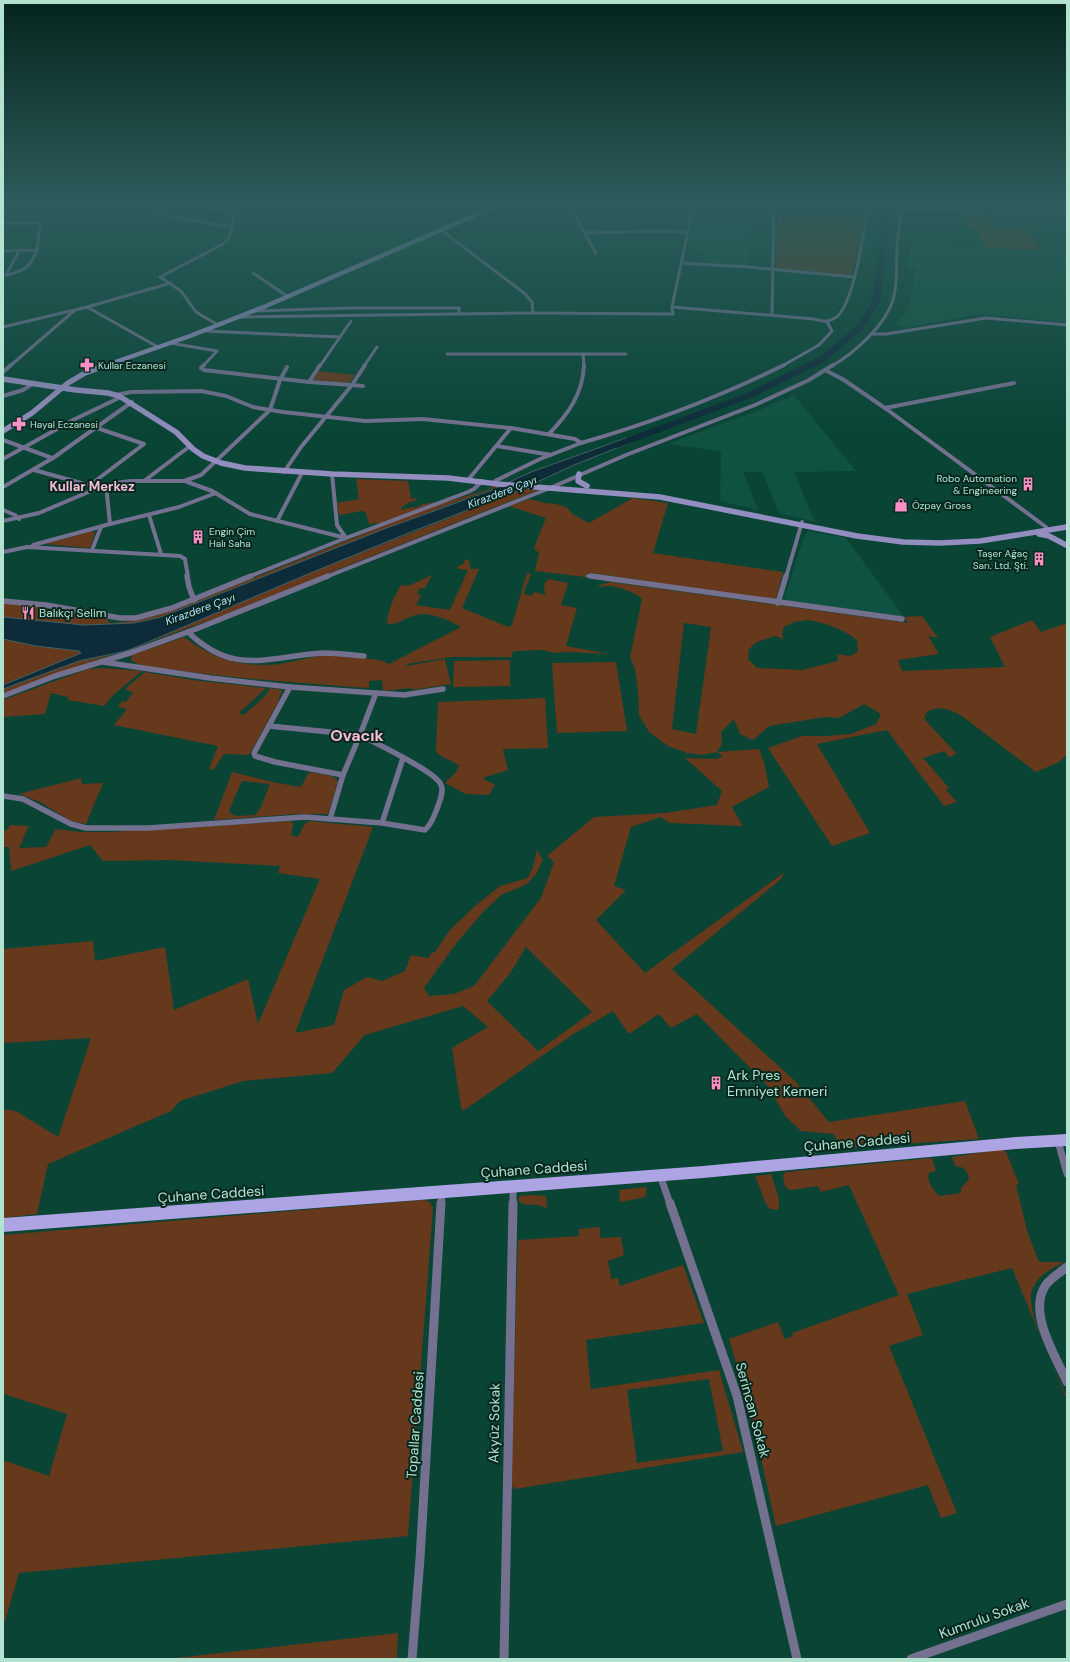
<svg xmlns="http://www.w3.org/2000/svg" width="1070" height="1662" font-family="'DM Sans',sans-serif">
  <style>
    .built { fill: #105241 }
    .green { fill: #66391c; fill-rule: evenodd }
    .water { fill: #0e2b39; stroke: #406267 }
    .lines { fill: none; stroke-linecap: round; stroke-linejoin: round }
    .river { fill: #0e2b39; fill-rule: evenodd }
    .street-far4 { stroke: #74708f; stroke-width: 3 }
    .street-far3 { stroke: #74708f; stroke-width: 4 }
    .street-far2 { stroke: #74708f; stroke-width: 5.5 }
    .street-far1 { stroke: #74708f; stroke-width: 7 }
    .street { stroke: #74708f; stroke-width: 9 }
    .secondary-far1 { stroke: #948dbf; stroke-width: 4.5 }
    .secondary { stroke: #948dbf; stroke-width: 5.5 }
    .primary { fill: #ada4e3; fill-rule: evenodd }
    .labels { text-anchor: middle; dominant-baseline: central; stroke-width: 4; stroke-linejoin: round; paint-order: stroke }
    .far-poi-label { font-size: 10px; fill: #b4e2d1; stroke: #06271e; text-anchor: start }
    .far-water-label { font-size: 11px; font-style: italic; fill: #b7e2f9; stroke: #06271e }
    .poi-label { font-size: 12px; fill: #b4e2d1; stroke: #06271e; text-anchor: start }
    .far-district-label { font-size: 13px; font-weight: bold; fill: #fbbcd7; stroke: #06271e }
    .near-poi-label { font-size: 14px; fill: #b4e2d1; stroke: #06271e; text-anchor: start }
    .near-street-label { font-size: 14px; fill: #b4e2d1; stroke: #06271e }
    .district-label { font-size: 16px; font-weight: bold; fill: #fbbcd7; stroke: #06271e }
  </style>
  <rect width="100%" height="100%" fill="#094435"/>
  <!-- built -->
  <g class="built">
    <path d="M696 204H754L748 266 704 263 706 250 688 249Z"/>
    <path d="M1018 213 1067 214V232H1032Z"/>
    <path d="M910 245 1018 249 1020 250H1067V323L990 315H975L905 328 897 324 909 306 915 269 908 268Z"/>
    <path d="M794 395 856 471 794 472 815 522 779 513 762 472H743L758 510 720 501 721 451 667 444 760 410Z"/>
    <path d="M809 531 846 538 904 617 790 601 784 598 805 534Z"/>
  </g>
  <!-- green -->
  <g class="green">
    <path d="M778 204 866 206 859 248 852 273 849 275 776 268Z"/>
    <path d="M958 211 983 212 996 229H1027L1041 250 986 248 975 229 968 228Z"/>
    <path d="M318 371 355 375 349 383 313 380Z"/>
    <path d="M356 479 408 481 411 499 416 498 417 500 408 503 401 508 402 510 412 507 416 508 423 504 437 502 381 523 369 524 366 513 363 511 339 515 337 503 359 499Z"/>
    <path d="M493 486H499L384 529 161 617 134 623 84 625 3 617V603C38 606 72 611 107 619L109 623C132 622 153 617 176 609L428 508 489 489Z"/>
    <path d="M525 488 538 490 219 617 141 645 308 574Z"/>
    <path d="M633 498 668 503 653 553 783 572 776 598 773 600 593 573 586 574V577L535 571 539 553 534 548 546 518 509 506 530 499 545 503 556 504 566 507 574 515 589 523Z"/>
    <path d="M92 531 95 533 90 548 45 544Z"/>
    <path d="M468 559 471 569H479L462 608 508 627 512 625 527 573 531 574C529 581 525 586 524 594L532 596 534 592 545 595 544 584 548 579 568 583 561 605 577 608 566 646 609 654 569 652 553 653 544 650 515 651 512 653V657H451L407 664V666L445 659 451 684 413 690 412 688 383 691 382 680 369 681V688C304 683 239 679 175 670 162 668 142 668 131 660L132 655 184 637C212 659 244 668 280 664 294 662 308 657 322 656 341 654 362 658 380 660L389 664 461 627C449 620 431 612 416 615 406 617 398 625 387 624 388 609 393 599 401 585L408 586 432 575 425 588H420L417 594 421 595 416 605 450 610 468 570 458 569 457 567 463 564 465 560Z"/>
    <path d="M610 582 908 623 904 617 922 616 938 638 928 636 939 654 898 660 902 671 1005 667 990 637 1032 620 1041 632 1067 623V755L1059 762 1036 772 962 716C949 709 937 704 925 714V720L957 754 949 757 944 751 923 758 949 788 946 790 957 802 944 806 887 730 817 744 870 833 832 846 768 748 802 736H826L851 734 876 724 881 714 864 704 839 718 826 717 769 726 753 740 740 734 734 719 721 732 722 744 717 752 759 749 764 762 769 787 732 807 743 826 669 823 661 817 631 827 614 886 626 890 596 920 645 973 785 872 780 880 672 969 795 1081 829 1122 965 1101 979 1139 840 1148 834 1134 801 1131 795 1125 785 1116 768 1086 697 1014 671 1028 659 1014 629 1034 613 1011 572 1035 463 1111 461 1107 452 1048 488 1027 463 1006 365 1035 332 1073 243 1081 180 1101 171 1111 48 1164 37 1214 3 1218V1109L16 1111 58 1137 91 1038 3 1043V949L93 941 95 961 165 947 174 1010 248 979 258 1024 320 879 278 873 280 866 169 860 103 861 90 845 11 871 9 847H3V830H7L10 825 29 826 19 848 46 847 56 829 81 832H110L291 821 293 825 291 835 298 837 304 825 309 821 373 827 295 1033 334 1025 344 990 367 977 382 981 405 971 411 955 429 958 431 953 435 952 450 930 475 906 500 886 528 878 533 867 537 850 543 860 536 874 527 884 501 895 483 912 455 945 424 988 429 996 454 994 474 986 541 898 554 862 547 856 594 817 665 813 717 805 722 791 685 758 716 759 723 756 717 752 702 755 687 753 668 746 649 732 639 715 638 690 635 669 630 657 642 599C635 592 620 587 609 586 605 585 602 588 597 586ZM807 620C826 623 841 628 857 640L858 652 850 656 837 654 838 661 802 670 757 668 748 659 749 649 757 642 775 636 783 639 782 633 784 627 794 622ZM684 623 711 627 696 734 672 729ZM526 947 592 1012 538 1051 487 1001 511 972Z"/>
    <path d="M3 639 36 646 79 651 81 653 3 685Z"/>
    <path d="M115 654 78 666 3 693V689L79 661Z"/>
    <path d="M510 660V686L453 687 454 661Z"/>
    <path d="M616 662 627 731 557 733 552 663Z"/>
    <path d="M103 668 142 671 112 696 104 706 68 700V697L51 693 45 714 3 717V700L88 669Z"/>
    <path d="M145 672 193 680 266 688 239 713 244 715 266 695 270 688 282 690 278 702 249 755 224 754 213 770 209 769 218 746 114 725 127 709 118 707 122 701 126 702 133 693 125 689Z"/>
    <path d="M545 698 548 748 503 749 508 770 482 778 495 785 489 795 466 794 445 783 457 771 459 765 441 756 436 752 438 702Z"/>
    <path d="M232 772 277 783 301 787 309 772 332 776 338 781 328 814H297L214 820ZM242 781 270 784 261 807 255 815 237 816 231 814 229 810Z"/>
    <path d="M81 778 82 784 103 783 86 824 71 821 40 802 19 794Z"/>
    <path d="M1003 1149 1006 1152 1019 1184 1016 1185 1028 1234 1039 1262H1064C1051 1269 1038 1275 1032 1290 1024 1309 1058 1376 1067 1397V1400L1012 1268 907 1294 923 1335 889 1346 957 1513 941 1518 928 1485 776 1526 750 1409 729 1339 778 1322 785 1339 793 1336 792 1333 899 1295 849 1185 820 1192V1189L817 1186 792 1190 787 1189 784 1184 783 1175 786 1172 932 1158 936 1171 929 1173C926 1181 933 1190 939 1196L961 1193V1188L969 1179C967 1169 964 1167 955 1166L952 1157Z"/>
    <path d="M771 1174 779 1199V1208L777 1210 770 1209 767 1206 755 1176Z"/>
    <path d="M646 1187V1195L642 1198 620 1202 619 1190Z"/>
    <path d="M531 1195 546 1196 547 1209C538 1201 525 1209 518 1200L520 1196Z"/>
    <path d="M422 1200 429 1201 433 1208 408 1536 19 1573 3 1628V1460L49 1476 67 1414 3 1394V1235Z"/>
    <path d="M600 1227V1238L621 1237 624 1255 608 1261 611 1279 618 1278 620 1286 683 1265 704 1323 586 1340 591 1389 719 1370 743 1452 515 1489 512 1486 511 1476 518 1240 579 1236V1229ZM709 1379 723 1451 637 1463 627 1390Z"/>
    <path d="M398 1633 397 1659H166Z"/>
  </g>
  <!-- water -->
  <path class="water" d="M626 438 632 442 574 465 522 489 411 532 308 574 141 645 126 651 79 661 3 689V685L81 653 79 651 36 646 3 639V617L84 625 134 623 161 617 384 529 492 490 531 472Z"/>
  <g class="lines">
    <!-- river -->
    <path class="river" d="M885 203H891L880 301 864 328 826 361 753 397 617 448H611L610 446 611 444 747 393 820 357 858 325 872 301Z"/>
    <!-- street-far4 -->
    <g class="street-far4">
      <path d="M568 203H690"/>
      <path d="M797 203 869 204"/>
      <path d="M569 204 596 254"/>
      <path d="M901 209 1067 212"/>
      <path d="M3 223H39L40 226 37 250 3 251"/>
      <path d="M232 226H222L154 213 164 204 235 212"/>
      <path d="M441 230 524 293 532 302 533 313"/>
      <path d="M585 233 656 231 687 232"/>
      <path d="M681 263 748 267 854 277"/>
      <path d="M253 273 287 296"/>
      <path d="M6 275 19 251"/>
      <path d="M7 275C25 270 30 268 37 250"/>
      <path d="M160 277 223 244 229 238 237 203"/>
      <path d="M160 277 181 291 196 312 218 325"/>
      <path d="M87 307 158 347"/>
      <path d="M672 307 814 319C822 321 827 323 835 318 855 305 864 227 869 203"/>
      <path d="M252 311 351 308H459V314"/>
      <path d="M772 315 774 203"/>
      <path d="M239 317 533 313 673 314 672 307 694 203"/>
      <path d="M3 327 87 307 171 283"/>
      <path d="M204 331 340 337"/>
      <path d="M871 334H886L986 318 1067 325"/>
      <path d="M170 343 217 351 203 366"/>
      <path d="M447 354H583"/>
      <path d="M10 366 75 310"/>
      <path d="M320 366 351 321"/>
      <path d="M364 366 377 347"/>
      <path d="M584 366 583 354H626"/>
      <path d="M782 366 819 345 832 331 827 322"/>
      <path d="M832 366C854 353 885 326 893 300 898 284 896 266 897 249 898 233 900 218 902 203"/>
    </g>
    <!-- street-far3 -->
    <g class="street-far3">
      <path d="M204 365 201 368 204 370 309 382 320 365"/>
      <path d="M825 370 844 380 885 408 1046 527"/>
      <path d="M3 372 11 365"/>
      <path d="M363 386 352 385 365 365"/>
      <path d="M116 395 131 392 201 391 226 396 253 407 283 412 365 421 423 419 511 428 575 439 581 443 540 459 495 481"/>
      <path d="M3 396 23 390 34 383"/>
      <path d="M885 408 1014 383"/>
      <path d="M549 434C568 414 583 394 584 365"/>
      <path d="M3 440 52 458"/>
      <path d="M581 443C651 423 719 397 784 365"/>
      <path d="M497 446 551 455"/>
      <path d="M3 459 75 419 121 397"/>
      <path d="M34 470 92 486"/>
      <path d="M284 472 301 447 352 385 309 382"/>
      <path d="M468 480 511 428"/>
      <path d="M144 481 190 446"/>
      <path d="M185 481 212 491 250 514 346 538 337 525 332 474"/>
      <path d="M90 485 144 444 97 428"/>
      <path d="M106 485 110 524 179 507 216 493"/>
      <path d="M3 487 53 458 132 402"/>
      <path d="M3 510 15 515 19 519"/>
      <path d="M149 515 161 554"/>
      <path d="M3 521 39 513 98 488 115 483 131 481H184L201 475 270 410 280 380 287 367"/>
      <path d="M277 521 302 473"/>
      <path d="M33 545 110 524"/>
      <path d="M92 550 101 527"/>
      <path d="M3 552 27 547 180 556 185 559 188 577"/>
      <path d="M588 576 598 577"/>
      <path d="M248 577 346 538 468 492 474 489 482 481"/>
      <path d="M326 577 550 488 626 455 755 405 809 380 833 365"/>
      <path d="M786 577 802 522"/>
    </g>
    <!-- street-far2 -->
    <g class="street-far2">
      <path d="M187 576 189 587 194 600"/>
      <path d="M591 576 902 619"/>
      <path d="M3 601 46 605 120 618H136L172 608 251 576"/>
      <path d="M778 603 786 576"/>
      <path d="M188 632C234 677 269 656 324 653 337 653 351 655 364 656"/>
      <path d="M103 662 210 678 290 687 404 695 443 689"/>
      <path d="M290 687 254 753 255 756 275 762 343 775"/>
      <path d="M3 696 55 676 130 653 196 629 328 576"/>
      <path d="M269 726 360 735 343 775 330 819"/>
      <path d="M3 796 23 799 71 824 86 828H148L305 817 382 823 425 830C432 824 435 814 438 806 440 800 444 791 441 785 437 772 375 743 360 735L376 693"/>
      <path d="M382 823 403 758"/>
    </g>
    <!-- street-far1 -->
    <g class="street-far1">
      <path d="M1058 1141 1067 1174"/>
      <path d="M660 1175 670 1204"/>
      <path d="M441 1204 442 1192"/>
      <path d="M513 1204V1187"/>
    </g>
    <!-- street -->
    <g class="street">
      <path d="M670 1203 737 1396 797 1659"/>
      <path d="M1067 1267C1060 1273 1048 1279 1044 1288 1029 1315 1056 1357 1067 1382"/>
      <path d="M412 1659 420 1559 441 1203"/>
      <path d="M504 1659 513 1203"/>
      <path d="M911 1659 1067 1604"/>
    </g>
    <!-- secondary-far1 -->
    <path class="secondary-far1" d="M104 366 190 336 266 306 503 203"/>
    <!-- secondary -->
    <g class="secondary">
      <path d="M3 379 76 390 108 393 119 396 176 432 193 449 203 456 221 463 245 468 332 474 448 478 498 484 660 497 857 536 903 542 940 543 980 541 1067 527"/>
      <path d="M3 431 32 413 68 383 85 373 107 365"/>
      <path d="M579 474 578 481 587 486"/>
      <path d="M1039 534 1049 536 1066 545"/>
    </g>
    <!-- primary -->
    <path class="primary" d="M1067 1134V1146L1016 1149 703 1178 3 1232V1218L703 1166 1016 1137Z"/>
  </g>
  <!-- sky -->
  <linearGradient id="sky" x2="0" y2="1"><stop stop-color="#05251d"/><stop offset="0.47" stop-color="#2c5c5c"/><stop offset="1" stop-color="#2c5c5c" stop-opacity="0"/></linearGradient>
  <rect width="1070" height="435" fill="url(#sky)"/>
  <!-- icons -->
  <defs>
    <g id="pharmacy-bare" transform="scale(1.08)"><path d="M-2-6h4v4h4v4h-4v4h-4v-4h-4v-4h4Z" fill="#fc8fc3" stroke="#06271e" stroke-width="2.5" paint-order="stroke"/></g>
    <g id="building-bare" transform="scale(1.08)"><path d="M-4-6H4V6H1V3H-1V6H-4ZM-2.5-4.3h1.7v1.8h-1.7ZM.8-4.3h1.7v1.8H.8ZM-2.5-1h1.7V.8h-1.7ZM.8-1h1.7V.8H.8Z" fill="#fc8fc3" stroke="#06271e" stroke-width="2.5" paint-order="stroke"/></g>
    <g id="shop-bare" transform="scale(1.08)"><path d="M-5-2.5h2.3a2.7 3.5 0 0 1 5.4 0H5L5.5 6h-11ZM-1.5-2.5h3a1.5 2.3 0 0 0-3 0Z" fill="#fc8fc3" stroke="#06271e" stroke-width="2.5" paint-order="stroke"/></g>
    <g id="restaurant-bare" transform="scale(1.08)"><path d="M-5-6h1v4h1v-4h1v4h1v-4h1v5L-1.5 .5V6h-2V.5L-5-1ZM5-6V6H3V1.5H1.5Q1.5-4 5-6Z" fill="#fc8fc3" stroke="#06271e" stroke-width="2.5" paint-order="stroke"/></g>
  </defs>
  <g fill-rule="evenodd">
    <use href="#pharmacy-bare" x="87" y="365"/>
    <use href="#pharmacy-bare" x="19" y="424"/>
    <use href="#building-bare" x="1028" y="484"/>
    <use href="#shop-bare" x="901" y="505"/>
    <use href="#building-bare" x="198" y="537"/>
    <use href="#building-bare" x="1039" y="559"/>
    <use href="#restaurant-bare" x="28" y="613"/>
    <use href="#building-bare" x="716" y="1083"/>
  </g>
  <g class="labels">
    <!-- far-poi labels -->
    <g class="far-poi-label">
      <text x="98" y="365">Kullar Eczanesi</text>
      <text x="30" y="424">Hayal Eczanesi</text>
      <text x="1017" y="478" text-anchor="end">Robo Automation<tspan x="1017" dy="12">&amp; Engineering</tspan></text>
      <text x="912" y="505">Özpay Gross</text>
      <text x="209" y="531">Engin Çim<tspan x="209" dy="12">Halı Saha</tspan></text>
      <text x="1028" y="553" text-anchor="end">Taşer Ağaç<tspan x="1028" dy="12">San. Ltd. Şti.</tspan></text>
    </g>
    <!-- far-water labels -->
    <g class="far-water-label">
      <text transform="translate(502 492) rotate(-21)">Kirazdere Çayı</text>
      <text transform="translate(200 609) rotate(-20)">Kirazdere Çayı</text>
    </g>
    <!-- poi labels -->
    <g class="poi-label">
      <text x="39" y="613">Balıkçı Selim</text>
    </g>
    <!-- far-district labels -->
    <g class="far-district-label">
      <text x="92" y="486">Kullar Merkez</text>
    </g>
    <!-- near-poi labels -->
    <g class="near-poi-label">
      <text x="727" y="1075">Ark Pres<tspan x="727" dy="16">Emniyet Kemeri</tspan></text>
    </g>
    <!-- near-street labels -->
    <g class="near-street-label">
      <text transform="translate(857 1142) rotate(-5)">Çuhane Caddesi</text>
      <text transform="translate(534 1169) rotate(-4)">Çuhane Caddesi</text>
      <text transform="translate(211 1194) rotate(-4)">Çuhane Caddesi</text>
      <text transform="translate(753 1410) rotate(75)">Serincan Sokak</text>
      <text transform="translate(494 1423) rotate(-89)">Akyüz Sokak</text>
      <text transform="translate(415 1425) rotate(-86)">Topallar Caddesi</text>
      <text transform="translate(984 1618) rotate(-20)">Kumrulu Sokak</text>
    </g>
    <!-- district labels -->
    <g class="district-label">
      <text x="357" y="735">Ovacık</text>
    </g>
  </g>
  <!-- border -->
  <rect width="1070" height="1662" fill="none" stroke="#b4e2d1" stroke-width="8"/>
</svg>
